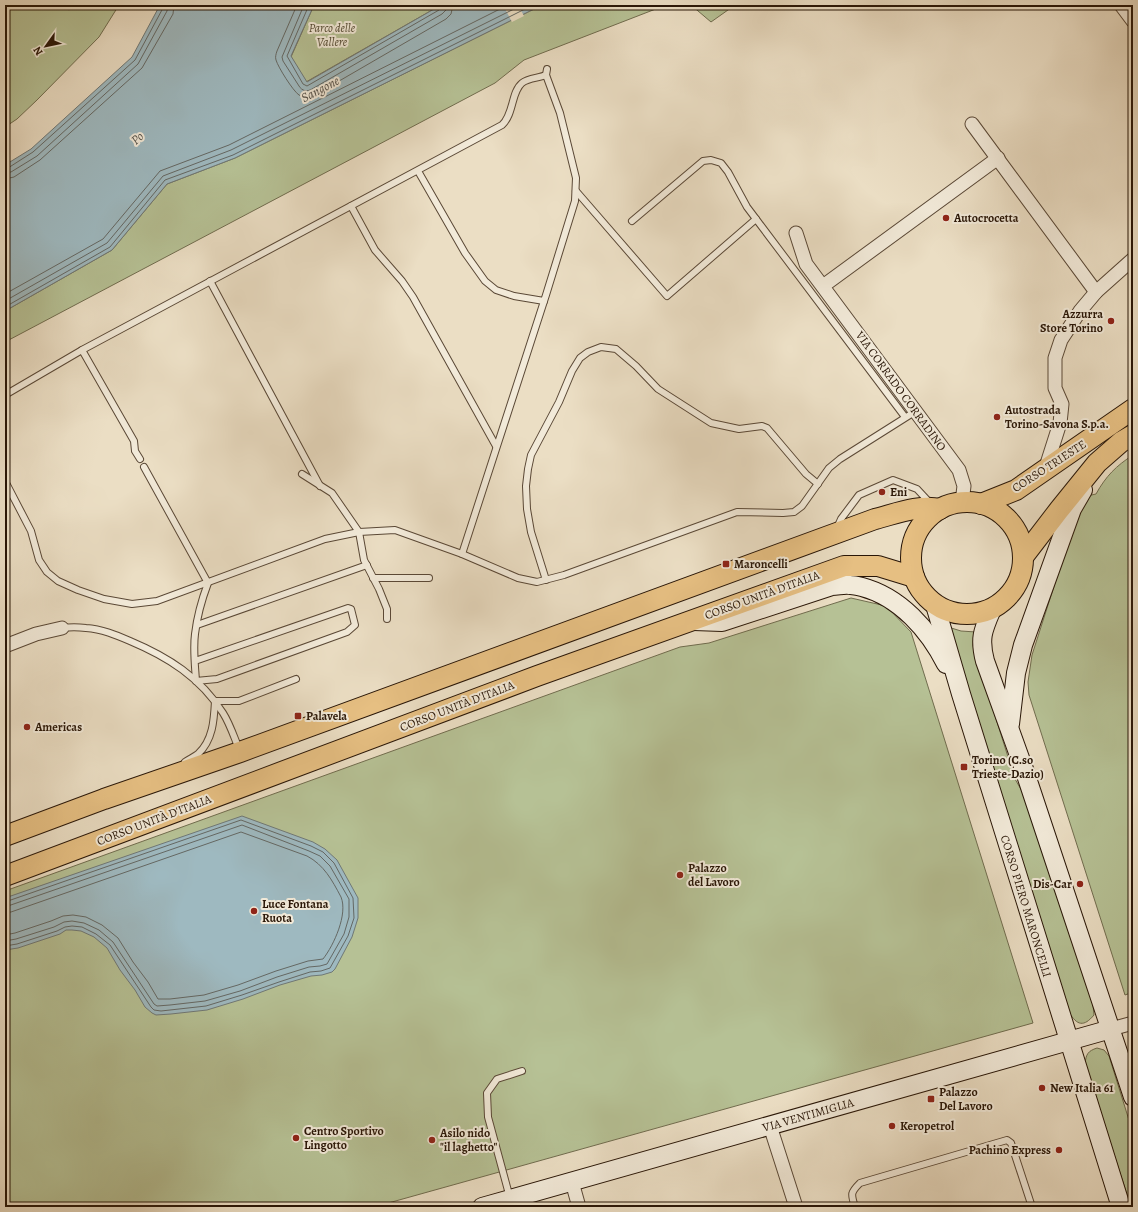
<svg xmlns="http://www.w3.org/2000/svg" width="1138" height="1212" font-family="Alegreya,serif">
  <style>
    .green { fill: #b6c195; stroke: #706c4e }
    .water { fill: #9eb9c0; stroke: #6f7876 }
    .pier { fill: #ebdec4 }
    .lines { fill: none; stroke-linecap: round; stroke-linejoin: round }
    .shore { stroke: #646864; stroke-width: 1 }
    .lane-casing { stroke: #5a4836; stroke-width: 8 }
    .street-casing { stroke: #5a4836; stroke-width: 15 }
    .secondary-casing { stroke: #291607; stroke-width: 20 }
    .primary-casing { stroke: #291607; stroke-width: 22 }
    .lane { stroke: #f2ead9; stroke-width: 6 }
    .street { stroke: #f2ead9; stroke-width: 13 }
    .secondary { stroke: #f2ead9; stroke-width: 18 }
    .primary { stroke: #e6bf82; stroke-width: 20 }
    .poi-dot { fill: #8f2418; stroke: #f2ead9; stroke-width: 1.5 }
    .labels { text-anchor: middle; dominant-baseline: central; stroke-width: 4; stroke-linejoin: round; paint-order: stroke }
    .park-label { font-size: 12px; font-style: italic; fill: #534932; stroke: #f2ead9 }
    .poi-label { font-size: 12px; font-weight: bold; fill: #291607; stroke: #f2ead9; text-anchor: start }
    .street-label { font-size: 12px; fill: #291607; stroke: #f2ead9 }
    .water-label { font-size: 13px; font-style: italic; fill: #524f48; stroke: #f2ead9 }
  </style>
  <rect width="100%" height="100%" fill="#ebdec4"/>
  <filter id="stains"><feTurbulence type="fractalNoise" baseFrequency=".005" numOctaves="4"/><feColorMatrix values="0 0 0 0 .2 0 0 0 0 .09 0 0 0 0 .02 0 0 0 .5 -.17"/></filter>
  <radialGradient id="worn" r=".72"><stop offset=".6" stop-color="#630" stop-opacity="0"/><stop offset="1" stop-color="#630" stop-opacity=".3"/></radialGradient>
  <!-- green -->
  <g class="green">
    <path d="M5 5H119L99 37 37 100 17 119 5 127Z"/>
    <path d="M314 5H441L306 82 291 57Z"/>
    <path d="M542 5H666L524 60 495 83 5 342V311L112 250 167 184 235 158Z"/>
    <path d="M691 5H735L711 22Z"/>
    <path d="M1133 455V992L1125 995 1029 695 1028 682 1032 655 1082 499 1087 496 1096 494C1106 476 1116 466 1133 455Z"/>
    <path d="M851 598 886 606 911 632 1033 1023 374 1207H5V891L680 647 709 643Z"/>
    <path d="M948 627 961 631 976 632 973 645 974 649 1015 779 1030 805 1093 1005 1094 1015C1084 1027 1077 1026 1069 1012Z"/>
    <path d="M1097 1048 1104 1050 1109 1056 1133 1133V1207H1131L1085 1064C1086 1054 1088 1051 1097 1048Z"/>
  </g>
  <!-- water -->
  <g class="water">
    <path d="M160 5H314L291 56 307 82 441 5H542L235 158 167 184 112 250 5 311V165L31 149 132 57Z"/>
    <path d="M242 816 313 842 325 849 337 860 358 898V918L352 937 335 969 332 972 322 975 311 976 280 985 243 999 207 1010 171 1014 156 1015 152 1013 145 1007 135 990 120 970 107 948 94 937 81 931 72 930H66L60 934 18 948 5 950V898Z"/>
  </g>
  <!-- pier -->
  <path class="pier" d="M503 5H518L524 16 512 22Z"/>
  <g class="lines">
    <!-- shore -->
    <g class="shore">
      <path d="M297 5 277 51C276 54 275 57 276 60 278 67 293 91 299 95 304 98 310 97 315 95L446 19 451 14 453 5"/>
      <path d="M304 5 282 57 283 61 299 86C302 91 307 92 312 89L442 14 446 10 447 5"/>
      <path d="M309 5 287 56 303 84 307 86 439 10 442 5"/>
      <path d="M5 168H8L33 152 135 60 163 8V5"/>
      <path d="M5 173 11 172 37 156 138 64 167 11 168 5"/>
      <path d="M5 179 14 177 40 160 142 68 173 14 174 5"/>
      <path d="M5 294 103 239 160 171 229 145 508 5"/>
      <path d="M5 301 107 243 163 176 231 150 522 5"/>
      <path d="M5 307 110 247 165 180 233 155 533 5"/>
      <path d="M5 902 241 820 311 846 323 852 334 863 353 898 354 918 348 936 330 968 321 971 310 972 279 982 242 995 206 1006 161 1011 154 1010 151 1007 110 945 96 934 82 927 72 926 65 927 57 931 17 944 5 946"/>
      <path d="M5 907 242 825 309 851 320 856 330 866 349 899V917L344 934 327 964 320 966 309 967 277 977 240 991 205 1001 170 1005 157 1006 154 1004 113 942 99 930 84 923 72 921 64 922 54 927 16 939 5 941"/>
      <path d="M5 913 11 912 241 832 307 856C324 865 332 880 341 897 348 914 334 945 323 959L308 961 276 971 238 985 204 995 170 999H158L148 982 133 962 118 938 102 925 86 917 73 915 63 916 51 921 15 933 5 935"/>
    </g>
    <!-- lane casing -->
    <g class="lane-casing">
      <g id="lane">
        <path d="M68 5 69 6"/>
        <path d="M418 171 465 253 485 281 496 290 514 296 544 301"/>
        <path d="M576 191 667 296 756 219 905 417"/>
        <path d="M351 206 375 250 402 281 413 297 496 446"/>
        <path d="M632 221 703 161 711 160 721 163 728 172 747 207 756 219"/>
        <path d="M210 281 320 486"/>
        <path d="M82 350 134 441 135 451 140 459"/>
        <path d="M5 395 82 350 502 125C514 114 511 92 522 83 528 78 539 78 546 75"/>
        <path d="M144 467 208 583C202 599 197 617 195 634 193 649 195 665 196 681L217 679 347 632 355 625 351 609 348 608 195 661"/>
        <path d="M302 474 332 493 359 532 364 560 379 589 387 609V619"/>
        <path d="M5 481 31 531 39 560 47 572 58 581 78 590 104 599 132 604 157 601 325 539 359 532 395 530 462 554 518 578 537 582 564 575 737 512 783 513 794 512 802 506 829 468 840 459 916 411"/>
        <path d="M837 528 841 519 859 495 893 480 917 489 930 503"/>
        <path d="M462 554 546 295 575 201 576 178 560 113 546 75 547 69"/>
        <path d="M373 578H429"/>
        <path d="M546 580 531 532 527 509 526 486 528 469 531 455 559 402 572 371 580 358 588 352 601 347 616 349 636 366 658 389 711 423 739 429 762 426 767 428 806 474 818 484"/>
        <path d="M197 625 367 565"/>
        <path d="M62 628C70 627 78 627 86 628 102 629 116 635 130 641 168 657 200 677 223 713 230 724 234 737 239 749"/>
        <path d="M215 701H239L296 679"/>
        <path d="M185 762C189 759 194 757 198 754 213 740 214 720 215 701"/>
        <path d="M510 1198 488 1117 487 1093 497 1079 522 1071"/>
        <path d="M855 1207C851 1194 850 1193 860 1183L1007 1140 1011 1143 1032 1207"/>
      </g>
    </g>
    <!-- street casing -->
    <g class="street-casing">
      <g id="street">
        <path d="M1121 5 1133 21"/>
        <path d="M972 124 1096 292"/>
        <path d="M796 233 806 264 959 470 964 486 962 502"/>
        <path d="M823 286 998 158"/>
        <path d="M1045 470 1060 423 1062 404 1055 388V358L1061 340 1080 311 1096 292 1133 259"/>
        <path d="M5 646 36 634 62 628"/>
        <path d="M1111 1029 1133 1023"/>
        <path d="M770 1126 796 1207"/>
        <path d="M572 1182 579 1207"/>
      </g>
    </g>
    <!-- secondary casing -->
    <g class="secondary-casing">
      <g id="secondary">
        <path d="M935 605 961 694 1121 1207"/>
        <path d="M992 609C983 630 979 638 985 661L1025 772 1133 1097"/>
        <path d="M694 621 722 622 832 586C838 586 844 584 850 585 854 585 858 586 862 587 900 597 929 630 946 664"/>
        <path d="M1010 724 1016 673 1023 645 1072 509 1083 490"/>
        <path d="M482 1207 1111 1029"/>
      </g>
    </g>
    <!-- primary casing -->
    <g class="primary-casing">
      <g id="primary">
        <circle cx="967" cy="558" r="56"/>
        <path d="M981 504 1016 490 1133 409"/>
        <path d="M1023 557 1059 510 1097 463 1121 442 1133 435"/>
        <path d="M5 836 104 799 240 752 875 519C895 514 919 504 940 509"/>
        <path d="M5 876 537 676 844 566H878L914 577"/>
      </g>
    </g>
    <!-- lane -->
    <use href="#lane" class="lane"/>
    <!-- street -->
    <use href="#street" class="street"/>
    <!-- secondary -->
    <use href="#secondary" class="secondary"/>
    <!-- primary -->
    <use href="#primary" class="primary"/>
  </g>
  <!-- markers -->
  <g class="poi-dot">
    <circle cx="946" cy="218" r="4"/>
    <circle cx="1111" cy="321" r="4"/>
    <circle cx="997" cy="417" r="4"/>
    <circle cx="882" cy="492" r="4"/>
    <rect x="722" y="560" width="8" height="8" rx="2"/>
    <rect x="294" y="712" width="8" height="8" rx="2"/>
    <circle cx="27" cy="727" r="4"/>
    <rect x="960" y="763" width="8" height="8" rx="2"/>
    <circle cx="680" cy="875" r="4"/>
    <circle cx="1080" cy="884" r="4"/>
    <circle cx="254" cy="911" r="4"/>
    <circle cx="1042" cy="1088" r="4"/>
    <rect x="927" y="1095" width="8" height="8" rx="2"/>
    <circle cx="892" cy="1126" r="4"/>
    <circle cx="296" cy="1138" r="4"/>
    <circle cx="432" cy="1140" r="4"/>
    <circle cx="1059" cy="1150" r="4"/>
  </g>
  <g class="labels">
    <!-- park labels -->
    <g class="park-label">
      <text x="332" y="28">Parco delle<tspan x="332" dy="14">Vallere</tspan></text>
    </g>
    <!-- poi labels -->
    <g class="poi-label">
      <text x="954" y="218">Autocrocetta</text>
      <text x="1103" y="314" text-anchor="end">Azzurra<tspan x="1103" dy="14">Store Torino</tspan></text>
      <text x="1005" y="410">Autostrada<tspan x="1005" dy="14">Torino-Savona S.p.a.</tspan></text>
      <text x="890" y="492">Eni</text>
      <text x="734" y="564">Maroncelli</text>
      <text x="306" y="716">Palavela</text>
      <text x="35" y="727">Americas</text>
      <text x="972" y="760">Torino (C.so<tspan x="972" dy="14">Trieste-Dazio)</tspan></text>
      <text x="688" y="868">Palazzo<tspan x="688" dy="14">del Lavoro</tspan></text>
      <text x="1072" y="884" text-anchor="end">Dis-Car</text>
      <text x="262" y="904">Luce Fontana<tspan x="262" dy="14">Ruota</tspan></text>
      <text x="1050" y="1088">New Italia 61</text>
      <text x="939" y="1092">Palazzo<tspan x="939" dy="14">Del Lavoro</tspan></text>
      <text x="900" y="1126">Keropetrol</text>
      <text x="304" y="1131">Centro Sportivo<tspan x="304" dy="14">Lingotto</tspan></text>
      <text x="440" y="1133">Asilo nido<tspan x="440" dy="14">"il laghetto"</tspan></text>
      <text x="1051" y="1150" text-anchor="end">Pachino Express</text>
    </g>
    <!-- street labels -->
    <g class="street-label">
      <text transform="translate(901 391) rotate(54)">VIA CORRADO CORRADINO</text>
      <text transform="translate(1049 466) rotate(-33)">CORSO TRIESTE</text>
      <text transform="translate(762 595) rotate(-20)">CORSO UNITÀ D'ITALIA</text>
      <text transform="translate(457 706) rotate(-21)">CORSO UNITÀ D'ITALIA</text>
      <text transform="translate(154 820) rotate(-21)">CORSO UNITÀ D'ITALIA</text>
      <text transform="translate(1026 906) rotate(73)">CORSO PIERO MARONCELLI</text>
      <text transform="translate(808 1115) rotate(-16)">VIA VENTIMIGLIA</text>
    </g>
    <!-- water labels -->
    <g class="water-label">
      <text transform="translate(320 89) rotate(-28)">Sangone</text>
      <text transform="translate(137 138) rotate(-42)">Po</text>
    </g>
  </g>
  <!-- margin -->
  <rect width="1138" height="1212" fill="none" stroke="#ebdec4" stroke-width="20"/>
  <rect x="6" y="6" width="1126" height="1200" fill="none" stroke="#291607" stroke-width="2"/>
  <rect x="10" y="10" width="1118" height="1192" fill="none" stroke="#291607"/>
  <!-- north arrow -->
  <g transform="translate(46 46) rotate(237)" stroke="#f2ead9" stroke-width="3" paint-order="stroke">
  <path d="M0-3L7 15L0 10L-7 15Z" fill="#291607"/>
  <text y="-6" font-size="11" font-weight="bold" text-anchor="middle" fill="#291607">N</text>
  </g>
  <rect width="100%" height="100%" filter="url(#stains)"/>
  <rect width="100%" height="100%" fill="url(#worn)"/>
</svg>
